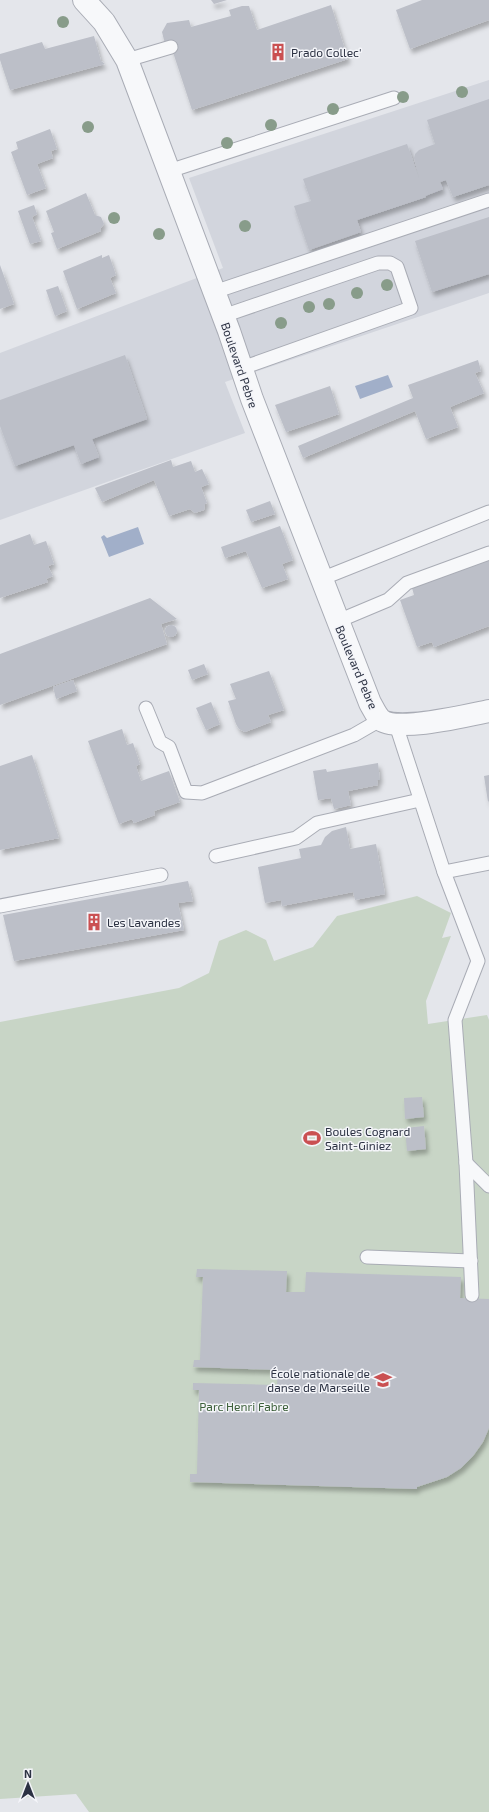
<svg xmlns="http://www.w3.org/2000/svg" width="489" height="1812" font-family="'Exo 2',sans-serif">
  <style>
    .built { fill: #d2d5dd }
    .green { fill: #c8d5c6 }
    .water { fill: #a1afc9 }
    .building { fill: #bcbfc8; filter: url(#shadow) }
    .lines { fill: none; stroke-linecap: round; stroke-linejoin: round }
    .lane-casing { stroke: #a9acb5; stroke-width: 15 }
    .street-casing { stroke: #a9acb5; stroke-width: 24 }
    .lane { stroke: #f7f8fa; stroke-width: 13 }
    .street { stroke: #f7f8fa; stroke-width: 22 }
    .tree { fill: #889c8a }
    .labels { text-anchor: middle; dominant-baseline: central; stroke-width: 3; stroke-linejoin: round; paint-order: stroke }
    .poi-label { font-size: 12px; fill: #2c3243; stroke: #f4f5f9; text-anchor: start }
    .street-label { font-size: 12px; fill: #2c3243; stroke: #f4f5f9 }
    .park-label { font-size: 12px; fill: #3c5f3a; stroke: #f4f5f9 }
  </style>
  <defs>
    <filter id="shadow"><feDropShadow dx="2.5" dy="4.5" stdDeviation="2" flood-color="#0004"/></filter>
  </defs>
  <rect width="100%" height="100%" fill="#e4e6eb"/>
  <!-- built -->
  <path class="built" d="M489 80V293L225 382 245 433 0 520V353L223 268 189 178Z"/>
  <!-- green -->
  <path class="green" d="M417 896 451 913 442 938 451 936 426 1001 428 1024 487 1015 489 1020V1812H89L76 1794 0 1799V1022L179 988 209 973 219 941 246 930 266 940 274 961 313 947 337 916Z"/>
  <!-- water -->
  <g class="water">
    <path d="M388 375 393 387 360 399 355 386Z"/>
    <path d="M138 527 144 544 109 557 101 537 104 535 107 538Z"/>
  </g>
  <!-- building -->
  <g class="building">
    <path d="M211 0H227L214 4Z"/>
    <path d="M422 0H489V20L410 49 396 10Z"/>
    <path d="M331 5 348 59 192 110 170 43 165 44 162 32 167 23 189 20 191 27 231 16 229 10 242 6H249L257 30Z"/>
    <path d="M94 36 101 61 105 64 10 90 0 60V54L42 42 45 49Z"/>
    <path d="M489 99V185L453 197 446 180 440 182 443 189 425 196 426 197 357 220 361 232 309 250 294 206 311 201 303 179 407 144 419 178 414 158 415 154 419 150 435 144 427 120Z"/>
    <path d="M50 129 57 149 51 151 53 158 37 164 46 188 27 195 11 152 18 149 16 142Z"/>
    <path d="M86 193 95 215 101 217 104 224 100 229 101 231 57 249 51 233 54 232 46 211Z"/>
    <path d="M34 205 37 214 32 217 41 241 30 244 18 211Z"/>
    <path d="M489 217V274L432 292 415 241Z"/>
    <path d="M102 255V258L109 255 116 275 110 278 116 293 77 309 63 271Z"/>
    <path d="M0 265 14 304 0 309Z"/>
    <path d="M58 286 67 311 55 316 46 290Z"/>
    <path d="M125 355 147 419 92 439 99 457 81 464 74 445 15 466 0 426V400Z"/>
    <path d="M478 360 481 371 475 373 484 393 450 407 458 427 426 439 415 411 303 458 298 446 413 398 408 385Z"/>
    <path d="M330 386 339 414 286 432 275 405Z"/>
    <path d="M171 460 173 467 191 461 195 472 202 469 209 484 201 487 207 503 205 504 204 510 195 513 190 509 169 516 154 480 102 502 95 488Z"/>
    <path d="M270 501 275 514 251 522 246 510Z"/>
    <path d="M280 526 293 560 282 564 288 579 262 588 246 551 225 558 221 547Z"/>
    <path d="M30 534 34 545 46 541 54 564 48 566 53 576 46 579 48 582 0 598V545Z"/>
    <path d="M489 559V626L434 647 432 642 417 647 400 600 414 595 412 588Z"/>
    <path d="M150 598 177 619 161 624 167 644 0 705V654Z"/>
    <circle cx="171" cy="631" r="6"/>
    <path d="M204 664 208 674 192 680 188 670Z"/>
    <path d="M269 671 284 710 268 715 271 722 245 732 239 729 236 724 228 701 236 699 230 684Z"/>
    <path d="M73 680 77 691 56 699 53 687Z"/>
    <path d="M211 702 220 724 206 730 196 708Z"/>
    <path d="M122 729 127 745 133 743 140 764 136 766 141 781 169 771 180 802 154 811 155 815 134 823 132 819 119 824 88 741Z"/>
    <path d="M32 755 59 838 0 850V766Z"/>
    <path d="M378 763 380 780H377L378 785 348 791 351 805 334 809 331 798 318 800 313 771 326 769 327 772Z"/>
    <path d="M489 775V801L488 802 484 776Z"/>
    <path d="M346 827 350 849 376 844 385 894 355 900 353 892 282 906 281 900 265 903 258 867 301 858 299 849 321 845 325 837 332 831Z"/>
    <path d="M188 881 193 901 178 903 184 930 14 961 3 915Z"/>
    <path d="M422 1097 424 1117 405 1119 404 1098Z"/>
    <path d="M424 1126 426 1149 407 1151 405 1128Z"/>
    <path d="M197 1269 287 1271 286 1292H305L306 1272 461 1277 460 1298 489 1299V1428L483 1442 473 1456 461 1468 447 1477 417 1487V1489L190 1482V1474H197L199 1390H193V1383L277 1385 278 1370 193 1367 194 1360H200L203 1277H196Z"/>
  </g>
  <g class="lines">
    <!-- lane casing -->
    <g class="lane-casing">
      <g id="lane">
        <path d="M127 60 171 47"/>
        <path d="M169 171 394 98"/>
        <path d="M214 292 489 200"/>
        <path d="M223 316 378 263H390L397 267 411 308 242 368"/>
        <path d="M321 579 489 512"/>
        <path d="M338 621 388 600 407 583 489 553"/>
        <path d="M146 708 160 742 169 747 186 792 202 793 354 735 380 720"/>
        <path d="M396 725 444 872 478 961 455 1020 466 1163 472 1295"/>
        <path d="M216 856 296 838 317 823 420 800"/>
        <path d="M444 872 489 863"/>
        <path d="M0 906 161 875"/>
        <path d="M466 1163 489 1186"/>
        <path d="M367 1257 471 1261"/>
      </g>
    </g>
    <!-- street casing -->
    <g class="street-casing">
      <path id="street" d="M84 0 104 22 127 60 229 331 252 399 370 703C373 708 376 715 380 719 394 733 469 715 489 711"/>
    </g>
    <!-- lane -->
    <use href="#lane" class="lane"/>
    <!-- street -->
    <use href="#street" class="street"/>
  </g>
  <!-- trees -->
  <g class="tree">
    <circle cx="63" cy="22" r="6"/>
    <circle cx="462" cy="92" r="6"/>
    <circle cx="403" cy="97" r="6"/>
    <circle cx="333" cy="109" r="6"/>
    <circle cx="271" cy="125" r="6"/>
    <circle cx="88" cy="127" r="6"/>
    <circle cx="227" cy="143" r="6"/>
    <circle cx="114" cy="218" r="6"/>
    <circle cx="245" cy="226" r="6"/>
    <circle cx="159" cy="234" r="6"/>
    <circle cx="387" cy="285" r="6"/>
    <circle cx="357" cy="293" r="6"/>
    <circle cx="329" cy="304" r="6"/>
    <circle cx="309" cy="307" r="6"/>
    <circle cx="281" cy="323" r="6"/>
  </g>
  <!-- icons -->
  <defs>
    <g id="building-bare" transform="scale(1.38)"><path d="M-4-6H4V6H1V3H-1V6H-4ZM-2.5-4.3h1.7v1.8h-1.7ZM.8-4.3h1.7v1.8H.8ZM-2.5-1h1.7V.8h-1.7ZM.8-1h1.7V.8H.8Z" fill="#ca5052" stroke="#f4f5f9" stroke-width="2.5" paint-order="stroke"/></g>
    <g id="stadium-bare" transform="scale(1.38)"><path d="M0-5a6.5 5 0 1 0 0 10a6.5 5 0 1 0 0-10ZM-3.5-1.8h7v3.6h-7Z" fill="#ca5052" stroke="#f4f5f9" stroke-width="2.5" paint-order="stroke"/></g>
    <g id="university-bare" transform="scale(1.38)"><path d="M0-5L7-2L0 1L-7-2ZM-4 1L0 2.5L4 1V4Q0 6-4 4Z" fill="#ca5052" stroke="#f4f5f9" stroke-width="2.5" paint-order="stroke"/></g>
  </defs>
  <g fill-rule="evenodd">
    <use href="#building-bare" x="278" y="52"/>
    <use href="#building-bare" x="94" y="922"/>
    <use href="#stadium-bare" x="312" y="1138"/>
    <use href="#university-bare" x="383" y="1380"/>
  </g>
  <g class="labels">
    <!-- poi labels -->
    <g class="poi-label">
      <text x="291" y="52">Prado Collec'</text>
      <text x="107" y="922">Les Lavandes</text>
      <text x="325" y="1131">Boules Cognard<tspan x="325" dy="14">Saint-Giniez</tspan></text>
      <text x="370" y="1373" text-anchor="end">École nationale de<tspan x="370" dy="14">danse de Marseille</tspan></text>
    </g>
    <!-- street labels -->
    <g class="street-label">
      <text transform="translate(240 365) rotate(71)">Boulevard Pebre</text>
      <text transform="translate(357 667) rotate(67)">Boulevard Pebre</text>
    </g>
    <!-- park labels -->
    <g class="park-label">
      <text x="244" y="1406">Parc Henri Fabre</text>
    </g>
  </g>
  <!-- north arrow -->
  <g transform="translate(28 1784)" stroke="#f4f5f9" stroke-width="3" paint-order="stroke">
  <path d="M0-3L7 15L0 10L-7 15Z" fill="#2c3243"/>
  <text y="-6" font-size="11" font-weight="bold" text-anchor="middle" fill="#2c3243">N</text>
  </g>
</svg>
